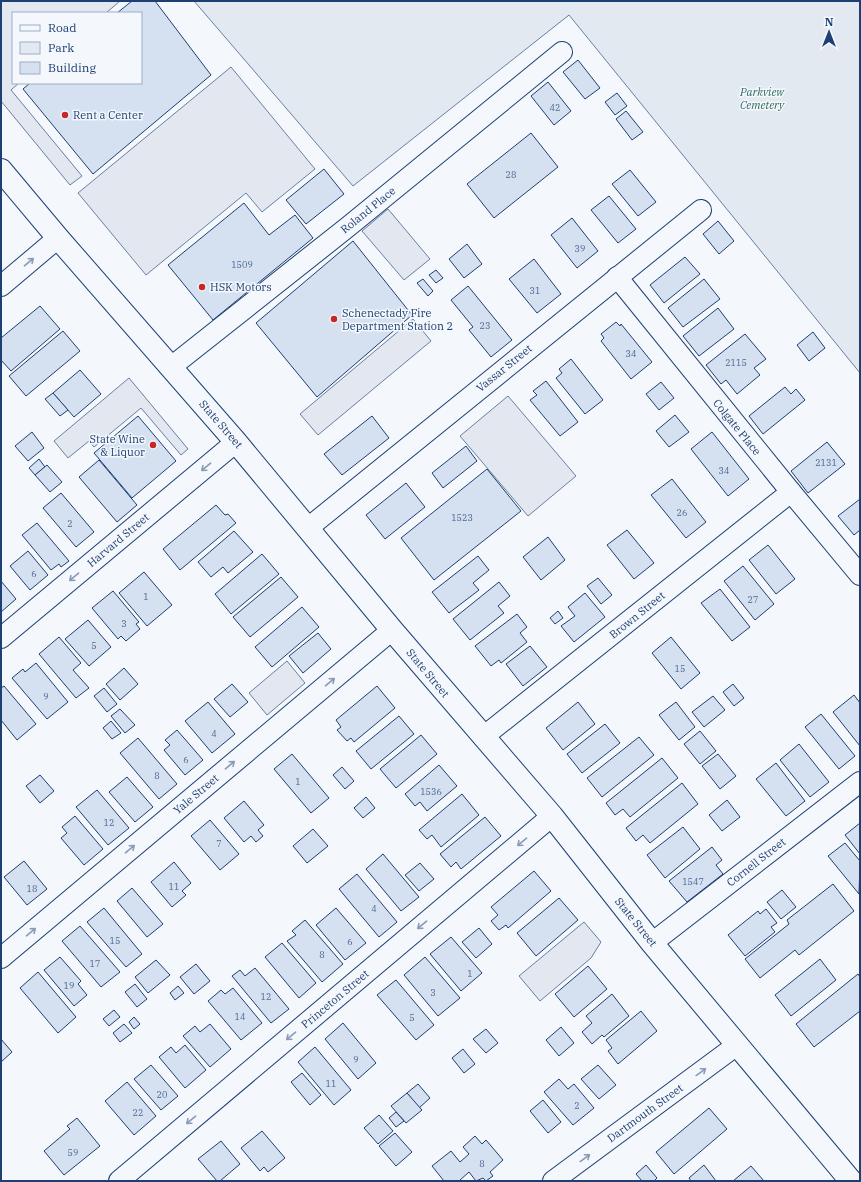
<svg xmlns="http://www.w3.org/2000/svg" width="861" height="1182" font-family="'IBM Plex Serif',serif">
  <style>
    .green { fill: #e3e9f0; stroke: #687fa3 }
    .parking { fill: #e3e8f0; stroke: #687fa3 }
    .building { fill: #d5e0f0; stroke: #1d3f73 }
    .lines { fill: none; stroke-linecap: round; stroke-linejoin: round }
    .street-casing { stroke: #1d3f73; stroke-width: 22 }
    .primary-casing { stroke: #1d3f73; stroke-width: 24 }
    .street { stroke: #f4f7fb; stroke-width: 20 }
    .primary { stroke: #f4f7fb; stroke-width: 22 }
    .oneway { stroke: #889bb7 }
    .poi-dot { fill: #c62828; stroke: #f4f7fb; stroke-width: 1.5 }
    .labels { text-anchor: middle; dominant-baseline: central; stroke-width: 3; stroke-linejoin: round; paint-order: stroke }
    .number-label { font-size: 9px; fill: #4b6792 }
    .park-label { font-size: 11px; font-style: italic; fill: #2c6c60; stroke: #f4f7fb }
    .poi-label { font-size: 11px; fill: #1d3f73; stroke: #f4f7fb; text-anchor: start }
    .street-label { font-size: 11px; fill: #1d3f73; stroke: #f4f7fb }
  </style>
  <rect width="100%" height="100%" fill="#f4f7fb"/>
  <!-- green -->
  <path class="green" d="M194 1H860V373L569 15 353 186Z"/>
  <!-- parking -->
  <g class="parking">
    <path d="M1 1H120L106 13H13V83H19L11 90 82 176 70 185 1 101Z"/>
    <path d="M231 67 315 169 262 212 246 193 146 275 78 193Z"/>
    <path d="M388 209 430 259 404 280 362 231Z"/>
    <path d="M413 319 431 341 318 435 300 414Z"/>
    <path d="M129 378 188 449 181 455 141 408 94 447 89 441 68 458 54 441Z"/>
    <path d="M508 396 576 476 528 516 460 436Z"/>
    <path d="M287 661 305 683 267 715 249 693Z"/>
    <path d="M584 922 601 942 591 958 540 1001 519 976Z"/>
  </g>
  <!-- building -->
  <g class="building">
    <path d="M132 1H155L211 75 93 174 23 89 30 83H141V13H117Z"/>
    <path d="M578 60 600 88 585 99 563 72Z"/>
    <path d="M548 82 571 111 554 125 531 96Z"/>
    <path d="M617 93 627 106 615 115 605 102Z"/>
    <path d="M626 111 643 132 632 140 616 119Z"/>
    <path d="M531 133 558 167 494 218 467 184Z"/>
    <path d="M324 169 344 194 306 224 286 200Z"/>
    <path d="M630 170 656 202 638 216 612 184Z"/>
    <path d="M609 196 636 229 618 243 591 210Z"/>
    <path d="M244 203 269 235 295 215 313 238 213 320 168 265Z"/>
    <path d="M572 218 598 251 577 268 551 235Z"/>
    <path d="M718 221 734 241 719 254 703 234Z"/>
    <path d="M353 241 412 315 317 397 256 323Z"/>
    <path d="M467 244 482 264 464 278 449 259Z"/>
    <path d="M685 257 700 274 664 303 650 285Z"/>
    <path d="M534 259 561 294 537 313 509 279Z"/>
    <path d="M436 270 443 278 436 283 429 275Z"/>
    <path d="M423 279 433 291 428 296 417 283Z"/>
    <path d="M704 279 720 299 683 327 668 308Z"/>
    <path d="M468 286 512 340 491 357 469 330 473 327 451 300Z"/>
    <path d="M40 306 60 329 11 371 1 360V338Z"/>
    <path d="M718 308 734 329 699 356 683 336Z"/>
    <path d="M616 322 620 326 621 324 652 362 631 379 601 341 604 338 601 334Z"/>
    <path d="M63 331 80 351 26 396 9 376Z"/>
    <path d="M813 332 825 348 809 361 797 345Z"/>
    <path d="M745 334 766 359 754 368 760 375 737 394 726 380 721 384 706 365Z"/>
    <path d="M571 359 603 400 585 414 556 378 562 373 559 369Z"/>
    <path d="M80 370 101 394 74 417 53 393Z"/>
    <path d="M546 381 578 422 560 436 530 400 537 395 533 391Z"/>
    <path d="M661 382 674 398 659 410 646 394Z"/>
    <path d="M785 387 791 394 796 389 805 400 763 434 749 416Z"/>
    <path d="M53 393 68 410 60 416 45 399Z"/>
    <path d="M675 415 689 432 669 447 656 431Z"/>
    <path d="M138 416 176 461 132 498 94 453Z"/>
    <path d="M372 416 389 438 342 475 324 454Z"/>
    <path d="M32 432 44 448 28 461 15 446Z"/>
    <path d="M712 432 749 479 728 496 691 449Z"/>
    <path d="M827 442 845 464 808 493 791 471Z"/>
    <path d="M466 446 477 461 443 488 432 473Z"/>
    <path d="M39 459 45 467 35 475 29 468Z"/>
    <path d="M99 460 137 505 117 522 79 477Z"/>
    <path d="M47 465 62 482 50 492 35 475Z"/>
    <path d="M487 469 521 511 434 580 401 538Z"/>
    <path d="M672 479 706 522 686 538 651 495Z"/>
    <path d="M406 483 425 507 385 539 366 515Z"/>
    <path d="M61 493 94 532 76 547 43 508Z"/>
    <path d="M860 499V530L854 535 838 516Z"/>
    <path d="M216 505 225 515 228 514 236 523 180 570 163 549Z"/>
    <path d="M37 523 69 561 61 567 59 564 51 570 22 535Z"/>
    <path d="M627 530 654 563 634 579 607 545Z"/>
    <path d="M234 531 253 552 228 573 223 567 211 577 198 562Z"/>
    <path d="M548 537 565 560 541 580 523 557Z"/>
    <path d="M768 545 795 579 776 594 749 560Z"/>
    <path d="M28 551 48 575 30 590 10 566Z"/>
    <path d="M262 554 279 574 231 614 215 594Z"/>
    <path d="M478 556 489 570 473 583 479 590 449 613 432 592Z"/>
    <path d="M743 566 774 604 755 620 724 581Z"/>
    <path d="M144 572 172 605 147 626 119 593Z"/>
    <path d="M281 577 298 597 250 637 233 617Z"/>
    <path d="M598 578 612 595 601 604 587 586Z"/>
    <path d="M1 581 16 599 1 612Z"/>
    <path d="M499 582 510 596 498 606 504 613 470 640 453 619Z"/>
    <path d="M720 589 750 627 732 641 701 603Z"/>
    <path d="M113 591 139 622 136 624 140 629 126 641 121 636 118 639 92 608Z"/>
    <path d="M585 593 605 617 574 642 561 626 575 616 568 607Z"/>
    <path d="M302 607 319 627 272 667 255 647Z"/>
    <path d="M558 611 563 618 555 624 550 618Z"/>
    <path d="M517 614 527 627 520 633 527 642 501 663 499 660 491 666 475 646Z"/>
    <path d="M88 620 111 647 89 666 65 639Z"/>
    <path d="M318 633 331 649 303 673 289 656Z"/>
    <path d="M59 637 81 663 73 670 89 688 76 698 39 654Z"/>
    <path d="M671 637 700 673 681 689 652 653Z"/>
    <path d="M530 646 547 667 523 686 506 664Z"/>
    <path d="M36 663 68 702 47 719 12 678 23 669 25 672Z"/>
    <path d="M124 668 138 684 120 700 106 684Z"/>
    <path d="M232 684 248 702 230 717 214 699Z"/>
    <path d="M733 684 744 698 734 706 723 692Z"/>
    <path d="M4 686 36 724 17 740 1 720V688Z"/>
    <path d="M377 686 395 708 354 742 351 738 347 741 337 730 341 727 336 720Z"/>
    <path d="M104 688 117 704 107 712 94 696Z"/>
    <path d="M854 695 860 703V746L833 712Z"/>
    <path d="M713 696 725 710 704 727 692 712Z"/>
    <path d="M208 702 235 734 212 753 185 721Z"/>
    <path d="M578 702 595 724 563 750 546 728Z"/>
    <path d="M676 702 695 727 679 740 659 715Z"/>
    <path d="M120 709 135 725 125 733 111 716Z"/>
    <path d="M821 714 855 756 839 769 805 727Z"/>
    <path d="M399 716 414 734 371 769 356 751Z"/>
    <path d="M111 721 121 733 112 739 103 728Z"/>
    <path d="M605 724 620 743 582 773 567 754Z"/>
    <path d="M177 730 203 760 185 775 164 750 170 745 165 740Z"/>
    <path d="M700 731 716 751 700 764 684 744Z"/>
    <path d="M421 735 437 754 396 788 380 769Z"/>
    <path d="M639 737 654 755 602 797 587 778Z"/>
    <path d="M138 738 177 784 159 799 120 753Z"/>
    <path d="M799 744 829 782 810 797 780 760Z"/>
    <path d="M292 754 329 798 311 813 274 769Z"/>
    <path d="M718 754 736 776 720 789 702 766Z"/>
    <path d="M662 758 678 778 630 817 623 809 615 815 606 803Z"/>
    <path d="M776 763 805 801 786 816 756 779Z"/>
    <path d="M439 765 457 786 427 811 420 802 415 806 405 794Z"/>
    <path d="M342 767 354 781 345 789 333 775Z"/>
    <path d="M40 775 54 791 40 803 26 786Z"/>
    <path d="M127 777 153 807 135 822 109 792Z"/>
    <path d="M682 783 698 804 650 843 643 835 636 841 626 828Z"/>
    <path d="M97 790 129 828 108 845 76 807Z"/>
    <path d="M462 794 479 815 441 847 432 835 427 839 419 830Z"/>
    <path d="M366 797 375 808 363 818 354 808Z"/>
    <path d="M727 800 740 817 722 831 709 815Z"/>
    <path d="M244 801 264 825 258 830 263 836 256 842 251 836 244 842 224 818Z"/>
    <path d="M75 816 103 849 84 865 61 838 67 833 62 827Z"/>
    <path d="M485 817 501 836 461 869 456 862 451 867 440 854Z"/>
    <path d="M210 820 239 854 220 870 191 836Z"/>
    <path d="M860 823V854L845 835Z"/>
    <path d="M683 827 700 849 665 878 647 855Z"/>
    <path d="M313 829 328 846 307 863 293 846Z"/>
    <path d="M845 843 860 861 859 894 828 856Z"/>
    <path d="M712 847 722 860 716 865 723 874 687 902 669 881Z"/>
    <path d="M383 854 419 897 401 911 366 869Z"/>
    <path d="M24 861 47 889 27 905 4 877Z"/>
    <path d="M174 862 191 883 182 891 186 895 172 907 151 882Z"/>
    <path d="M420 863 434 879 419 891 405 875Z"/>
    <path d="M534 871 551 891 508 928 506 925 499 930 491 921 498 915 491 907Z"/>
    <path d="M357 874 397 922 379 937 339 889Z"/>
    <path d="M833 884 854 911 799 955 795 950 760 978 745 959 789 924 787 920Z"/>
    <path d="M132 888 163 924 147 937 117 901Z"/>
    <path d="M782 890 796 907 781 919 767 902Z"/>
    <path d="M559 898 578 920 536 956 517 933Z"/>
    <path d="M104 908 142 954 126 967 87 922Z"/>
    <path d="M336 908 366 943 345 960 316 925Z"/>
    <path d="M766 909 777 923 771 927 775 932 745 956 728 935 758 911 760 914Z"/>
    <path d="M305 920 343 964 322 982 287 941 296 935 292 931Z"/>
    <path d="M80 926 120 972 101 987 62 941Z"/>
    <path d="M479 928 492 944 476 958 462 942Z"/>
    <path d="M451 937 482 973 461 991 430 954Z"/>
    <path d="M282 943 316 983 299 998 265 957Z"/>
    <path d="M60 957 81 981 78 984 87 995 74 1006 44 970Z"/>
    <path d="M425 957 460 998 438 1016 404 975Z"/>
    <path d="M820 959 836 980 791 1016 775 995Z"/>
    <path d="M156 960 170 975 148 993 135 977Z"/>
    <path d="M196 964 210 981 194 994 180 977Z"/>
    <path d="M588 966 607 989 574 1017 555 994Z"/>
    <path d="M255 968 289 1009 271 1023 232 976 240 970 245 976Z"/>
    <path d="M38 972 76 1017 58 1033 20 988Z"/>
    <path d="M858 974 860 977V1011L814 1047 796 1024Z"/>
    <path d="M396 980 434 1025 416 1040 377 995Z"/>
    <path d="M135 984 147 999 137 1007 125 992Z"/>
    <path d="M178 986 184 993 175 1000 170 993Z"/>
    <path d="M233 988 262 1023 241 1040 208 1001 221 990 225 994Z"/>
    <path d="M612 994 629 1016 604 1037 602 1035 592 1044 582 1032 592 1023 586 1016Z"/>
    <path d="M114 1010 120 1017 109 1026 103 1019Z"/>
    <path d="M641 1011 657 1031 618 1064 608 1051 612 1048 606 1040Z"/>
    <path d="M134 1017 140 1024 134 1029 129 1022Z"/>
    <path d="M343 1023 376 1063 358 1079 325 1039Z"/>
    <path d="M124 1024 132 1033 120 1042 113 1033Z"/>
    <path d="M210 1024 231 1049 210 1067 183 1036 195 1026 200 1032Z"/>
    <path d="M561 1027 574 1043 559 1056 546 1040Z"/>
    <path d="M486 1029 498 1043 486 1053 473 1039Z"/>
    <path d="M1 1039 12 1052 1 1062Z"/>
    <path d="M185 1045 206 1070 185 1088 159 1057 171 1047 176 1053Z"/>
    <path d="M315 1047 351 1090 334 1105 298 1062Z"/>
    <path d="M463 1049 475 1064 464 1073 452 1058Z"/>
    <path d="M151 1065 178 1096 161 1110 134 1079Z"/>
    <path d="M598 1065 616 1085 599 1099 581 1079Z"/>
    <path d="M302 1073 321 1095 310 1105 291 1082Z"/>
    <path d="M559 1079 568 1089 574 1084 594 1108 573 1125 544 1092Z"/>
    <path d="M127 1082 156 1116 134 1135 105 1101Z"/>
    <path d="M418 1084 430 1098 419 1108 407 1093Z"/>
    <path d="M407 1093 422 1110 406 1123 391 1106Z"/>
    <path d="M543 1100 561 1122 548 1133 530 1111Z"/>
    <path d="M709 1108 727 1129 674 1174 656 1152Z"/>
    <path d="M396 1112 404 1121 396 1127 389 1118Z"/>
    <path d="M379 1115 393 1131 378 1144 364 1128Z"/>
    <path d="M77 1118 100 1146 64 1175 44 1151 70 1129 67 1126Z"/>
    <path d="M262 1131 285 1158 268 1172 264 1167 260 1171 241 1148Z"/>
    <path d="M395 1133 412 1152 396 1166 379 1146Z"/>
    <path d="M475 1136 482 1144 486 1140 503 1160 490 1172 493 1176 486 1181 483 1178 476 1181 469 1172 459 1181H444L432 1166 451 1151 460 1162 469 1154 463 1147Z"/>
    <path d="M221 1141 240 1164 220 1181H217L198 1159Z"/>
    <path d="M646 1165 657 1178 654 1181H642L636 1174Z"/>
    <path d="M704 1165 716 1181H691L689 1178Z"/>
    <path d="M751 1166 764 1181H733Z"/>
  </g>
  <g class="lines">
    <!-- street casing -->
    <g class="street-casing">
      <g id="street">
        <path d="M617 277 791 492 860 575"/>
        <path d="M1 286 58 238"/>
        <path d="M171 367 349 226 562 52"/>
        <path d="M308 528 701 210"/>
        <path d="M1 638 236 442"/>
        <path d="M483 737 791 492"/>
        <path d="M652 943 860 782"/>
        <path d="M1 958 392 630"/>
        <path d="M119 1181 552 816"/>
        <path d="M553 1181 737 1045"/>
      </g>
    </g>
    <!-- primary casing -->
    <g class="primary-casing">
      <path id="primary" d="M1 170 58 238 236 442 392 630 552 816 652 943 851 1181"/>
    </g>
    <!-- street -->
    <use href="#street" class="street"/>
    <!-- primary -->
    <use href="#primary" class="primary"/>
  </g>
  <!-- one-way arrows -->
  <defs><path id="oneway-shaft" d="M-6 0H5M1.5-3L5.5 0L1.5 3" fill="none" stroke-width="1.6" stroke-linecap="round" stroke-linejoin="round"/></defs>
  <g class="oneway">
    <use href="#oneway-shaft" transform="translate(29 262) rotate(-40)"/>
    <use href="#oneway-shaft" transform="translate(206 467) rotate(140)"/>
    <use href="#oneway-shaft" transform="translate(74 577) rotate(140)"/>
    <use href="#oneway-shaft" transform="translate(330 682) rotate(-40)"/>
    <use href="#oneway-shaft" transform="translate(230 765) rotate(-40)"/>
    <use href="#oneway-shaft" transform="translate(522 842) rotate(140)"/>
    <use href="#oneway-shaft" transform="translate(130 849) rotate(-40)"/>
    <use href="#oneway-shaft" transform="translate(422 925) rotate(140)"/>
    <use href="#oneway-shaft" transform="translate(31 932) rotate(-40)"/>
    <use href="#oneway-shaft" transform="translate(291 1036) rotate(140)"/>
    <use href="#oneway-shaft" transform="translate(701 1072) rotate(-36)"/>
    <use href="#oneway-shaft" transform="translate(191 1120) rotate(140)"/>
    <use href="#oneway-shaft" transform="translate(585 1158) rotate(-36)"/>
  </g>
  <!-- markers -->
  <g class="poi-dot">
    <circle cx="65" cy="115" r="4"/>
    <circle cx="202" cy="287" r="4"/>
    <circle cx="334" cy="319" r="4"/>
    <circle cx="153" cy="445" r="4"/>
  </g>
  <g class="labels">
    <!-- number labels -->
    <g class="number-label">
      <text x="555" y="107">42</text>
      <text x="511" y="174">28</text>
      <text x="580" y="248">39</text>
      <text x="242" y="264">1509</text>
      <text x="535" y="290">31</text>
      <text x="485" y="325">23</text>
      <text x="631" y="353">34</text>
      <text x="736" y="362">2115</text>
      <text x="826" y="462">2131</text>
      <text x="724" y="470">34</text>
      <text x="682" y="512">26</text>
      <text x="462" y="517">1523</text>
      <text x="70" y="523">2</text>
      <text x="34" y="573">6</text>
      <text x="146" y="596">1</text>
      <text x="753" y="599">27</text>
      <text x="124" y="623">3</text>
      <text x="94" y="645">5</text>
      <text x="680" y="668">15</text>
      <text x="46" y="696">9</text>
      <text x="214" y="733">4</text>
      <text x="186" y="759">6</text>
      <text x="157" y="775">8</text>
      <text x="298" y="781">1</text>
      <text x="431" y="791">1536</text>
      <text x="109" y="822">12</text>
      <text x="219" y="843">7</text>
      <text x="693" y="881">1547</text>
      <text x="174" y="886">11</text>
      <text x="32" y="888">18</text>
      <text x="374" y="908">4</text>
      <text x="115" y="940">15</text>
      <text x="350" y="941">6</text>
      <text x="322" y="954">8</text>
      <text x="95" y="963">17</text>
      <text x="470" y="973">1</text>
      <text x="69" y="985">19</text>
      <text x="433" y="992">3</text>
      <text x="266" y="996">12</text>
      <text x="240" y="1016">14</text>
      <text x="412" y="1017">5</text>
      <text x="356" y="1059">9</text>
      <text x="331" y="1083">11</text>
      <text x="162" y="1094">20</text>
      <text x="577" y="1105">2</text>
      <text x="138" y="1112">22</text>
      <text x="73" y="1152">59</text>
      <text x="482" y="1163">8</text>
    </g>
    <!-- park labels -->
    <g class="park-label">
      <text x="762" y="92">Parkview<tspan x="762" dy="13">Cemetery</tspan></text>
    </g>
    <!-- poi labels -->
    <g class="poi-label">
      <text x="73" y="115">Rent a Center</text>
      <text x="210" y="287">HSK Motors</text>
      <text x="342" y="313">Schenectady Fire<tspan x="342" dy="13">Department Station 2</tspan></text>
      <text x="145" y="439" text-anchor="end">State Wine<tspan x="145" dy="13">&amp; Liquor</tspan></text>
    </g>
    <!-- street labels -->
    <g class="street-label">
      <text transform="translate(368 210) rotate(-39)">Roland Place</text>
      <text transform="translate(504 368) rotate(-39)">Vassar Street</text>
      <text transform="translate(221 424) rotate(49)">State Street</text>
      <text transform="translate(737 427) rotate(51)">Colgate Place</text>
      <text transform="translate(118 540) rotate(-40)">Harvard Street</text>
      <text transform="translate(637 615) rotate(-39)">Brown Street</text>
      <text transform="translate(428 673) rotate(50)">State Street</text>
      <text transform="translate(196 794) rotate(-40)">Yale Street</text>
      <text transform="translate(756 862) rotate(-38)">Cornell Street</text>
      <text transform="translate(636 922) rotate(51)">State Street</text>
      <text transform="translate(335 999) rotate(-40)">Princeton Street</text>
      <text transform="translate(645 1113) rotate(-36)">Dartmouth Street</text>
    </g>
  </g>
  <!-- border -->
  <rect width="861" height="1182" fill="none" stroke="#1d3f73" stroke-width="4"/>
  <!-- legend -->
  <rect x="12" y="12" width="130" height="72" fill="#f4f7fb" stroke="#9eadc5"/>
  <rect x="20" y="25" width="20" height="6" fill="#f4f7fb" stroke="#9eadc5"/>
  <text x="48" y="32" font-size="12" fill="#1d3f73">Road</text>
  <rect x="20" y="42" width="20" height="12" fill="#e3e9f0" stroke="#9eadc5"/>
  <text x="48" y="52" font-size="12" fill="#1d3f73">Park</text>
  <rect x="20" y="62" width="20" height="12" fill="#d5e0f0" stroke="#9eadc5"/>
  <text x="48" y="72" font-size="12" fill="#1d3f73">Building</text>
  <!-- north arrow -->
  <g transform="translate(829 32)" stroke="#f4f7fb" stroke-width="3" paint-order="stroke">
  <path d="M0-3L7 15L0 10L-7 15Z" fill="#1d3f73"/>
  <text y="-6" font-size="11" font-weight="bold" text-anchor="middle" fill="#1d3f73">N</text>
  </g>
</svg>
